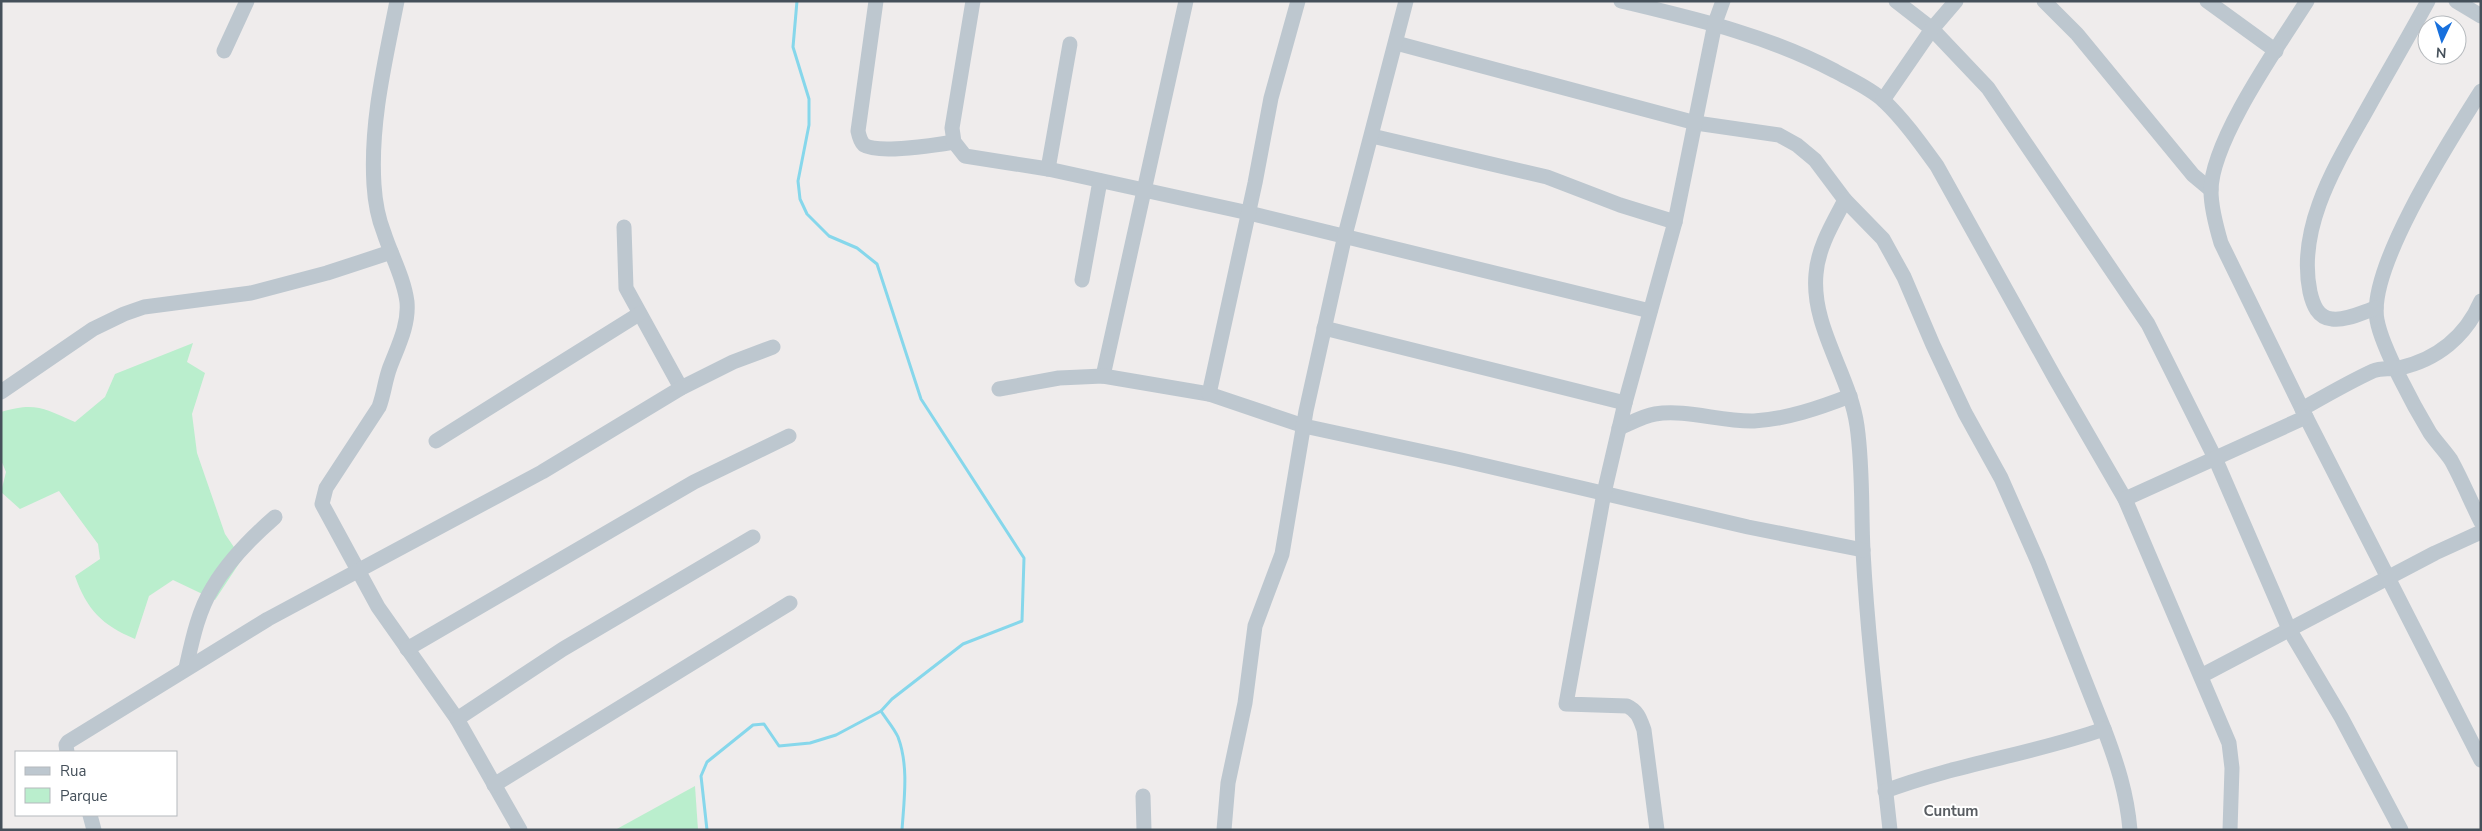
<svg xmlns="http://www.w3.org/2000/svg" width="2482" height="831" font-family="'Nunito Sans',sans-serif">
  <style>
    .green { fill: #baeecd }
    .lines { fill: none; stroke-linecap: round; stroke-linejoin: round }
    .stream { stroke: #86d7eb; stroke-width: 3 }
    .minor { stroke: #bdc7cf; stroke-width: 15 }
    .labels { text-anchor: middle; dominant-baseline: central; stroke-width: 4; stroke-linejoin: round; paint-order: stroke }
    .neighbourhood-label { font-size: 15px; font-weight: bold; fill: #595d62; stroke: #fff }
  </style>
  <rect width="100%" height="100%" fill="#efecec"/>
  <!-- green -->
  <g class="green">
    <path d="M193 343 187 362 205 373 192 414 197 453 225 534 242 559 215 600 173 580 149 596 135 639C102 625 87 610 75 576L100 559 98 544 59 491 20 509 1 492 6 472 1 460V412C35 402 43 408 75 422L105 397 115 374Z"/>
    <path d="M695 786 698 830H615Z"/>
  </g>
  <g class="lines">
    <!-- stream -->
    <g class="stream">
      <path d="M881 711C886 719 894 728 898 737 909 766 904 800 902 830"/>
      <path d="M707 830 701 776 707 762 753 725 764 724 779 746 810 743 836 735 881 711 892 699 963 644 1022 621 1024 558 921 399 877 264 857 248 829 236 807 214 800 199 798 181 809 125V99L793 47 797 1"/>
    </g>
    <!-- minor -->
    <g class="minor">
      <path d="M397 1C385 62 370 123 374 185 375 201 378 218 384 233 391 255 404 278 407 302 409 325 398 346 390 367 385 380 384 394 379 407L326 488 322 504 378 607 457 719 520 830"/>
      <path d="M876 1 858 131C859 136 860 141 864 145 878 154 936 145 954 142"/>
      <path d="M973 1 952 128 954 142 965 156 1048 169 1249 213 1650 311"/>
      <path d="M1621 1C1696 19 1767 35 1835 71 1851 80 1870 88 1884 101 1904 120 1921 144 1937 166L2055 378 2125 499 2229 743 2232 768 2230 830"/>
      <path d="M1896 1 1932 29 1988 88 2148 324 2215 458 2289 629 2341 717 2401 830"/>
      <path d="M2044 1 2077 34 2193 175 2211 190"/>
      <path d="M2207 1 2276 51"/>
      <path d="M2307 1C2279 45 2211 141 2211 191 2211 208 2216 226 2221 243L2306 417 2481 760"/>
      <path d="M2456 1 2481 16"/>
      <path d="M1396 43 1696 123 1779 135 1797 145 1815 160 1845 200C1833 223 1818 247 1816 274 1811 327 1850 375 1857 426 1863 468 1861 509 1863 551 1868 644 1880 737 1890 830"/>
      <path d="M224 51 247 1"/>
      <path d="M2481 91C2452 137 2367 268 2377 320 2382 348 2415 408 2430 433 2437 443 2445 451 2451 460 2462 480 2471 502 2481 522"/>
      <path d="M1883 100 1932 29 1956 1"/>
      <path d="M1372 136 1547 177 1620 205 1675 222"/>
      <path d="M1048 169 1070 44"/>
      <path d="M1845 200 1883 239 1904 277 1933 345 1965 413 2001 478 2038 562 2104 729C2033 754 1957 764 1885 791"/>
      <path d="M624 227 626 288 681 388"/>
      <path d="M1082 280 1100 181"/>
      <path d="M2376 308C2363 312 2346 321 2332 319 2318 318 2313 305 2310 292 2296 225 2339 160 2370 104 2389 70 2409 36 2428 1"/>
      <path d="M1324 328 1625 403"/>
      <path d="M1103 376 1186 1"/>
      <path d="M999 389 1059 378 1103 376 1209 394 1304 426 1457 459 1748 527 1863 550"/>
      <path d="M1 392 93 329 124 314 144 307 251 293 327 273 391 252"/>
      <path d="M1209 394 1255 183 1271 98 1298 1"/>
      <path d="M2302 409C2325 396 2349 382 2373 371 2382 367 2390 370 2399 368 2437 360 2466 336 2481 301"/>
      <path d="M1619 428C1631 423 1643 416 1655 414 1687 409 1721 422 1754 421 1787 419 1819 408 1850 396"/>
      <path d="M436 441 639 314"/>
      <path d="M2125 499 2306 417"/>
      <path d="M407 649 694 482 789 436"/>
      <path d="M186 668C192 641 198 611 213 587 229 560 252 537 275 517"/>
      <path d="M2201 676 2435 553 2481 532"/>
      <path d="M457 719 563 649 753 537"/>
      <path d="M2104 729C2117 763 2127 794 2130 830"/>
      <path d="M67 752 66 745 68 742 268 619 542 472 681 388 733 362 773 347"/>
      <path d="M494 785 790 603"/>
      <path d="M1143 796 1144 830"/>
      <path d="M90 815 94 830"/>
      <path d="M1224 830 1228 783 1245 703 1255 626 1282 554 1306 411 1345 235 1406 1"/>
      <path d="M1657 830 1644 730C1640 719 1638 711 1627 706L1566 704 1604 493 1625 403 1675 222 1715 23 1723 1"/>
    </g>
  </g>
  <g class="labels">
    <!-- neighbourhood labels -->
    <g class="neighbourhood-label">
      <text x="1951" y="811">Cuntum</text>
    </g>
  </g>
  <!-- border -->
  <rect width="2482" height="831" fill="none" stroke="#45505a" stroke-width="5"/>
  <!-- legend -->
  <rect x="15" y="751" width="162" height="65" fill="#ffffff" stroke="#b5b9bd"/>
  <rect x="25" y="767" width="25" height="8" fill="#bdc7cf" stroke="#b5b9bd"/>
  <text x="60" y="776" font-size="15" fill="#45505a">Rua</text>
  <rect x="25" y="788" width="25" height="15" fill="#baeecd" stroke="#b5b9bd"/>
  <text x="60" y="801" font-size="15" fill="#45505a">Parque</text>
  <!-- north arrow -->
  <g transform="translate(2442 40) rotate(184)"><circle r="24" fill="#ffffff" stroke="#b5b9bd"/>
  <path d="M0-4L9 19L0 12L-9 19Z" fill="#1870dd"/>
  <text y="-8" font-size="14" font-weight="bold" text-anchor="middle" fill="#45505a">N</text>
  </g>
</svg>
